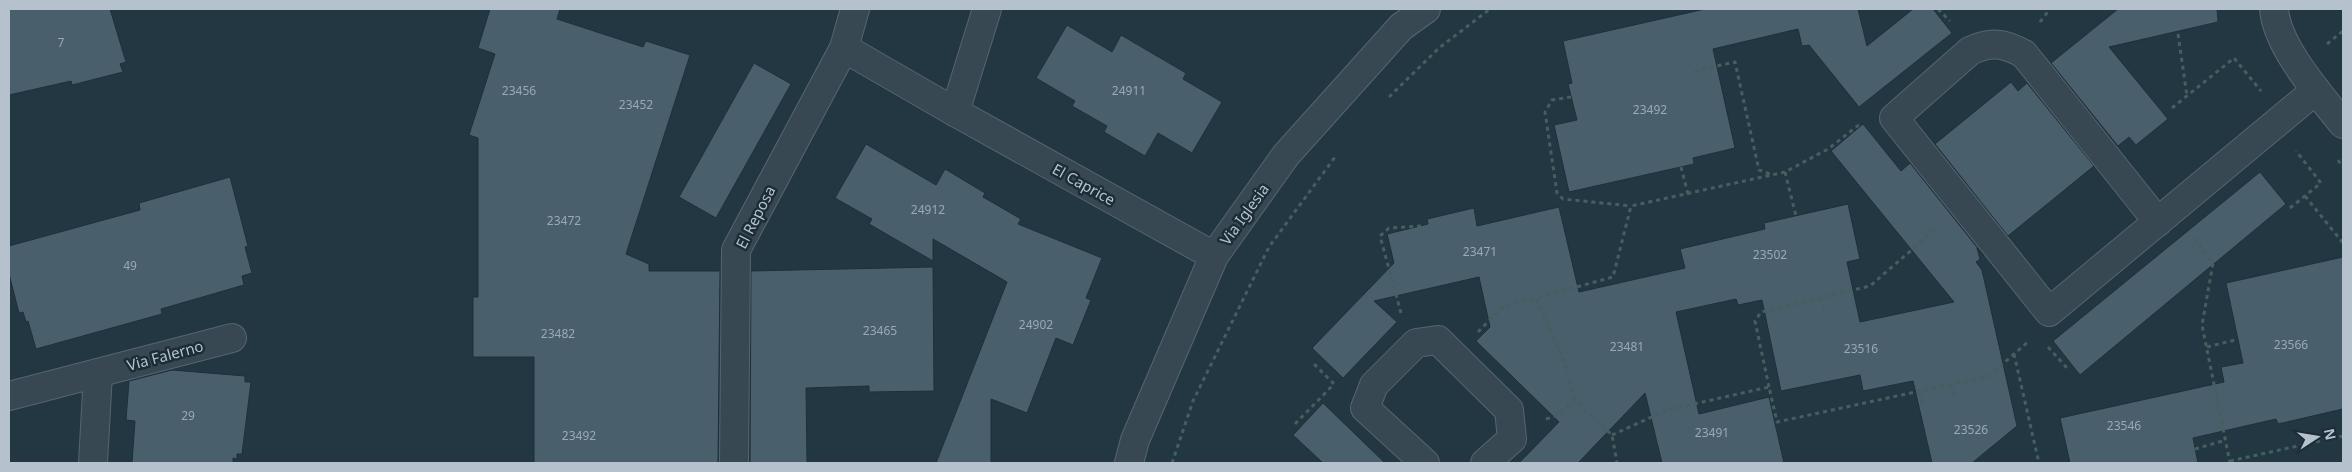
<svg xmlns="http://www.w3.org/2000/svg" width="2352" height="472" font-family="'Noto Sans',sans-serif">
  <style>
    .building { fill: #495f6c; stroke: #1f2f3a }
    .lines { fill: none; stroke-linecap: round; stroke-linejoin: round }
    .minor-casing { stroke: #566570; stroke-width: 30 }
    .path { stroke: #44605e; stroke-width: 3; stroke-dasharray: 4 4; stroke-linecap: butt }
    .minor { stroke: #384853; stroke-width: 28 }
    .labels { text-anchor: middle; dominant-baseline: central; stroke-width: 5; stroke-linejoin: round; paint-order: stroke }
    .number-label { font-size: 12px; fill: #9aa9b5 }
    .street-label { font-size: 15px; fill: #b5c2cd; stroke: #1d2d38 }
  </style>
  <rect width="100%" height="100%" fill="#233743"/>
  <!-- building -->
  <g class="building">
    <path d="M9 9H110L126 62 120 64 123 72 72 85 71 81 9 95Z"/>
    <path d="M490 9H560L557 19 643 47 646 41 690 55 626 254 649 264V271H720L718 463H534V357H473V297H478V138L469 135 495 54 478 48Z"/>
    <path d="M1705 9H1858L1867 46 1913 9H1933L1952 33 1859 107 1809 45 1802 46 1798 29 1713 49 1735 148 1693 158 1694 164 1569 192 1554 125 1577 120 1568 84 1572 83 1563 41Z"/>
    <path d="M2118 9H2217L2218 22 2109 47 2168 119 2136 145 2129 137 2118 146 2051 63Z"/>
    <path d="M1067 25 1112 52 1121 35 1186 73 1183 79 1222 102 1192 153 1158 133 1145 156 1104 132 1107 126 1072 106 1075 101 1036 78Z"/>
    <path d="M754 63 791 84 716 218 679 197Z"/>
    <path d="M2011 82 2018 91 2027 83 2094 166 2008 236 1935 144Z"/>
    <path d="M1863 124 1901 171 1910 163 1984 256 1977 248 1980 259 1976 262 1982 270 2017 426 1972 463H1932L1913 381 1863 391 1860 375 1781 391 1762 300 1738 305 1736 299 1676 312 1699 414 1769 397 1784 463H1662L1645 393 1578 463H1519L1559 422 1476 341 1490 327 1479 277 1374 301 1397 322 1343 378 1312 348 1394 263 1387 234 1428 224 1427 219 1474 208 1477 226 1559 207 1579 292 1685 268 1680 249 1765 229 1764 223 1848 204 1860 259 1847 262 1860 322 1954 302 1831 151Z"/>
    <path d="M866 144 936 185 945 169 985 193 983 197 1021 219 1018 224 1102 258 1086 298 1091 300 1073 345 1056 338 1027 413 991 399V463H936L1007 282 933 239V261L869 224 872 219 835 198Z"/>
    <path d="M2260 172 2286 204 2080 375 2053 341Z"/>
    <path d="M230 177 248 246 245 247 252 273 242 276 244 285 161 309 162 314 36 349 28 321 26 322 23 312 19 313 9 274V246L140 210 139 203Z"/>
    <path d="M2343 257V409L2278 424 2276 419 2193 438 2198 463H2070L2060 418 2224 382 2221 367 2243 363 2226 283Z"/>
    <path d="M933 267 934 391 869 392V386L806 388 807 463H750L751 271Z"/>
    <path d="M172 370 245 376V382H251L242 454H237V459L233 458V463H132L135 421 126 420 129 381Z"/>
    <path d="M1323 403 1385 463H1323L1293 435Z"/>
  </g>
  <g class="lines">
    <!-- minor casing -->
    <g class="minor-casing">
      <g id="minor">
        <path d="M2274 9C2277 47 2319 94 2343 124"/>
        <path d="M844 48 955 112 1214 256"/>
        <path d="M955 112 987 9"/>
        <path d="M2158 222 2024 54C2004 43 1991 41 1970 51L1894 118 2049 312 2316 90"/>
        <path d="M9 396 232 338"/>
        <path d="M93 463 98 373"/>
        <path d="M734 463 736 250 844 48 855 9"/>
        <path d="M1129 463 1135 440 1214 256 1286 155 1401 27 1426 9"/>
        <path d="M1425 463 1365 408 1374 385 1416 343 1438 340 1509 410 1512 439 1485 463"/>
      </g>
    </g>
    <!-- path -->
    <g class="path">
      <path d="M1938 9 1950 21"/>
      <path d="M2040 22 2050 9"/>
      <path d="M2178 34 2187 96"/>
      <path d="M2327 44 2343 31"/>
      <path d="M1694 71 1735 62 1759 170 1773 175"/>
      <path d="M1389 97 1439 48 1490 9"/>
      <path d="M1571 97 1552 100 1545 112 1557 193 1563 199 1631 206"/>
      <path d="M2172 108 2234 58 2261 91"/>
      <path d="M2338 160 2343 167"/>
      <path d="M1681 167 1688 194"/>
      <path d="M1785 172 1796 216"/>
      <path d="M2305 196 2343 243"/>
      <path d="M2290 208 2321 183 2296 151"/>
      <path d="M2194 238 2213 263 2202 325 2230 463"/>
      <path d="M1820 298 1825 311"/>
      <path d="M1401 313 1380 236 1389 228 1421 226"/>
      <path d="M1478 332 1502 307 1536 298"/>
      <path d="M2048 347 2067 368"/>
      <path d="M2207 347 2235 340"/>
      <path d="M2014 354 2039 463"/>
      <path d="M1951 384 1956 398"/>
      <path d="M1769 387 1755 321 1761 312 1870 286 1937 228"/>
      <path d="M1919 392 1924 405"/>
      <path d="M1574 400 1565 363 1536 298 1613 277 1631 206 1785 172 1828 149 1860 124"/>
      <path d="M1546 419 1556 416 1574 400 1612 435 1617 463"/>
      <path d="M1295 424 1334 384 1313 363"/>
      <path d="M1612 435 1667 410 1769 387 1777 422 1989 376 2029 341"/>
      <path d="M2195 449 2226 440"/>
      <path d="M2230 461 2343 436"/>
      <path d="M1172 463 1193 401 1269 247 1335 157"/>
    </g>
    <!-- minor -->
    <use href="#minor" class="minor"/>
  </g>
  <g class="labels">
    <!-- number labels -->
    <g class="number-label">
      <text x="61" y="42">7</text>
      <text x="519" y="90">23456</text>
      <text x="1129" y="90">24911</text>
      <text x="636" y="104">23452</text>
      <text x="1650" y="109">23492</text>
      <text x="928" y="209">24912</text>
      <text x="564" y="220">23472</text>
      <text x="1480" y="251">23471</text>
      <text x="1770" y="254">23502</text>
      <text x="130" y="265">49</text>
      <text x="1036" y="324">24902</text>
      <text x="880" y="330">23465</text>
      <text x="558" y="333">23482</text>
      <text x="2291" y="344">23566</text>
      <text x="1627" y="346">23481</text>
      <text x="1861" y="348">23516</text>
      <text x="188" y="415">29</text>
      <text x="2124" y="425">23546</text>
      <text x="1971" y="429">23526</text>
      <text x="1712" y="432">23491</text>
      <text x="579" y="435">23492</text>
    </g>
    <!-- street labels -->
    <g class="street-label">
      <text transform="translate(1084 184) rotate(29)">El Caprice</text>
      <text transform="translate(1244 214) rotate(-54)">Via Iglesia</text>
      <text transform="translate(755 217) rotate(-63)">El Reposa</text>
      <text transform="translate(165 355) rotate(-15)">Via Falerno</text>
    </g>
  </g>
  <!-- border -->
  <rect width="2352" height="472" fill="none" stroke="#b5c2cd" stroke-width="20"/>
  <!-- north arrow -->
  <g transform="translate(2317 437) rotate(78)" stroke="#1d2d38" stroke-width="4" paint-order="stroke">
  <path d="M0-4L9 19L0 12L-9 19Z" fill="#b5c2cd"/>
  <text y="-8" font-size="14" font-weight="bold" text-anchor="middle" fill="#b5c2cd">N</text>
  </g>
</svg>
